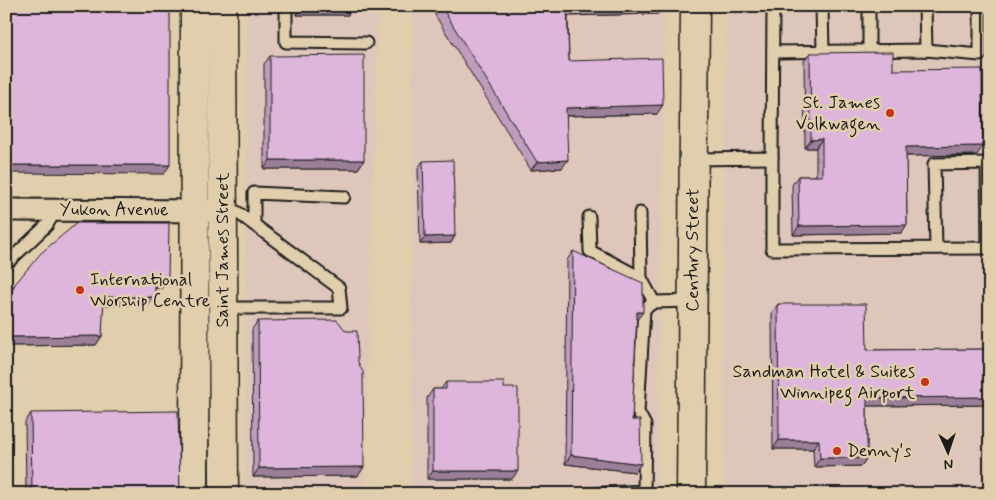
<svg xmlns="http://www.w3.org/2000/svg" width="996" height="500" font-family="Mynerve,sans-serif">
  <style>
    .built { fill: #dfc6ba }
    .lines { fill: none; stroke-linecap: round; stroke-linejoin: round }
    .lane-casing { stroke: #1c1c1c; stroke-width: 15 }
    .street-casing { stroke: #1c1c1c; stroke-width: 25 }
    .secondary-casing { stroke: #1c1c1c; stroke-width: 31 }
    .primary-casing { stroke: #1c1c1c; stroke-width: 31 }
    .lane { stroke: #e0ceac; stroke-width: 11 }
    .street { stroke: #e0ceac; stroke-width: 21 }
    .secondary { stroke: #e0ceac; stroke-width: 28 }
    .primary { stroke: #e0ceac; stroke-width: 28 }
    .wall { fill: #bf9cbc; stroke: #1c1c1c }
    .shaded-wall { fill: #9b7f99; stroke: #1c1c1c }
    .building { fill: #deb5db; stroke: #1c1c1c }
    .poi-dot { fill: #c8321e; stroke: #e0ceac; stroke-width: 2 }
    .labels { text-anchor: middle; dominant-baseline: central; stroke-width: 5; stroke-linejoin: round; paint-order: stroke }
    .poi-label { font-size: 18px; fill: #1c1c1c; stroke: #e0ceac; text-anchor: end }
    .street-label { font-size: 18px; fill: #1c1c1c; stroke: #e0ceac }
  </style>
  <rect width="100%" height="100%" fill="#e0ceac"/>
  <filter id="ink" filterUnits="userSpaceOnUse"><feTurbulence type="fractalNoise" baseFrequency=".02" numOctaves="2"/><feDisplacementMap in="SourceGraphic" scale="10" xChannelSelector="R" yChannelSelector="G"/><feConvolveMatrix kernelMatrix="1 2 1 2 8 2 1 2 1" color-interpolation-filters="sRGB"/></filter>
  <g filter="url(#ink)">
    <!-- built -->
    <g class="built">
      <path d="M247 6H378L364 494H245Z"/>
      <path d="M413 6H665L657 494H411Z"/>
      <path d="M727 6H990V494H724L723 280Z"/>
    </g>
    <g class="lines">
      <!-- lane casing -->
      <g class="lane-casing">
        <g id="lane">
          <path d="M286 6V42L366 43"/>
          <path d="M822 6 823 51"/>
          <path d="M869 6V51"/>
          <path d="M925 6 926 50"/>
          <path d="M773 52 926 50 980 55V6"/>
          <path d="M772 158V249L990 248"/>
          <path d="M694 159 772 158 773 6"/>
          <path d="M987 164 988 248"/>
          <path d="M640 213 641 278 654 302"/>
          <path d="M589 217 590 251 641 278"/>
          <path d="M254 224V193L344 197"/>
          <path d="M936 248 934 164 990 163"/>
          <path d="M6 264 47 225 56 210"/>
          <path d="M222 308H341L339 288 237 212 223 211"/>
          <path d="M586 494 644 491 645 425 638 412 644 309 654 302 693 301"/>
        </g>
      </g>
      <!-- street casing -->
      <g class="street-casing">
        <path id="street" d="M6 210 223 211"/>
      </g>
      <!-- secondary casing -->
      <g class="secondary-casing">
        <g id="secondary">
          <path d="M222 6 224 494"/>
          <path d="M194 494 195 6"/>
        </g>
      </g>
      <!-- primary casing -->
      <g class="primary-casing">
        <path id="primary" d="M691 494 695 6"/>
      </g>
      <!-- lane -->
      <use href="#lane" class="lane"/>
      <!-- street -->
      <use href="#street" class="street"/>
      <!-- secondary -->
      <use href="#secondary" class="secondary"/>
      <!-- primary -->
      <use href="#primary" class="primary"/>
    </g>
    <!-- wall -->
    <g class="wall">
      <path d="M297 6H353L348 15H297Z"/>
      <path d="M434 6H664L658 14 568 16 569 61 657 114 566 116 562 168 531 170 435 15Z"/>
      <path d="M810 53 893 70 977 155 906 156 907 225 901 233 793 235 792 185 798 176H816V148H805L804 61Z"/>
      <path d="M270 56 364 160 358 169H264V64Z"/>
      <path d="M423 161 455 236 451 243 420 244 418 168Z"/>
      <path d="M573 251 637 320H636L632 420 635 472 565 464 567 260Z"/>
      <path d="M168 279 162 288H155V297L149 305H103L102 336 96 345 6 346V299L9 292 15 284Z"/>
      <path d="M778 304 867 350 990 349V405L867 406V458L861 466 814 467 813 449H773L772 313Z"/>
      <path d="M258 321 358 476 253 477 252 329Z"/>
      <path d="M446 382 512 479H427V398L433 389H441Z"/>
      <path d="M31 413 180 492 178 494H26L25 422Z"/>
    </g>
    <!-- shaded-wall -->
    <g class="shaded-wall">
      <path d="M303 6H353L348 15H297Z"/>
      <path d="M627 6H664L658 14 561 16 567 8Z"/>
      <path d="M663 105 657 114 560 116 566 108Z"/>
      <path d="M822 139 816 148H805L811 140Z"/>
      <path d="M983 146 977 155 900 156 906 147Z"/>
      <path d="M270 160H364L358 169H264Z"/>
      <path d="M568 160 562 168 531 170 537 162Z"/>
      <path d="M6 165H170L164 174 6 173Z"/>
      <path d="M907 225 901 233 793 235 799 226Z"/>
      <path d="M455 236 451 243 420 244 425 237Z"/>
      <path d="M168 279 162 288H149L155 280Z"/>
      <path d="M104 297H155L149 305H98Z"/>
      <path d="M637 312H643L637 320 631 321Z"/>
      <path d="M102 336 96 345 6 346V337Z"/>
      <path d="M990 397V405L861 406 867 398Z"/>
      <path d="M779 440H819L813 449H773Z"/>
      <path d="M571 455 641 464 635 472 565 464Z"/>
      <path d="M820 458H867L861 466 814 467Z"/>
      <path d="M364 467 358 476 253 477 259 468Z"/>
      <path d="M433 471H518L512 479H427Z"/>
      <path d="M180 492 178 494H82Z"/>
    </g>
    <!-- building -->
    <g class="building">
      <rect x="6" y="6" width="164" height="159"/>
      <path d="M441 6H627L567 8 569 61 662 58 663 105 566 108 568 160 537 162Z"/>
      <path d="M893 52V70L982 69 983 146 906 147 907 225 799 226 798 176H822V139L811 140 810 53Z"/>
      <path d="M364 55V160H270V56Z"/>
      <path d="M453 160 455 236 425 237 423 161Z"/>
      <path d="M77 223H169L168 279 155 280V297H104L102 336 6 337V302L15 284 41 253Z"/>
      <path d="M573 251 643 283V312H637L632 420H640L641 464 571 455Z"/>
      <path d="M778 304H866L867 350 990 349V397L867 398V458H820L819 440H779Z"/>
      <path d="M337 320 346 331H357L358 362 363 372 364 467 259 468 258 321Z"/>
      <path d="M446 382H504V388H518V471H433V389H446Z"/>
      <path d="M178 411 180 492 32 494 31 413Z"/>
    </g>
  </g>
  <!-- markers -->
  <g class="poi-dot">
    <circle cx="890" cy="113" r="5"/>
    <circle cx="80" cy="290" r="5"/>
    <circle cx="925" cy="382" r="5"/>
    <circle cx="837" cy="451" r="5"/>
  </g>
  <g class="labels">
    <!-- poi labels -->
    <g class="poi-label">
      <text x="880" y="103">St. James<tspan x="880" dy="21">Volkwagen</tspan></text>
      <text x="90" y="280" text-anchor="start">International<tspan x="90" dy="21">Worship Centre</tspan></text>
      <text x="915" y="372">Sandman Hotel &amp; Suites<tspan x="915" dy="21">Winnipeg Airport</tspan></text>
      <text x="847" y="451" text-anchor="start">Denny's</text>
    </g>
    <!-- street labels -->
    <g class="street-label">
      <text x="114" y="210">Yukon Avenue</text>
      <text transform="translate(223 250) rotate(-90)">Saint James Street</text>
      <text transform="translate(693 250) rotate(-90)">Century Street</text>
    </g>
  </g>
  <!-- margin -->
  <rect width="996" height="500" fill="none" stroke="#e0ceac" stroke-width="25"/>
  <rect x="12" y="12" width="971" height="475" fill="none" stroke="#1c1c1c" stroke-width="2" filter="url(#ink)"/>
  <!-- north arrow -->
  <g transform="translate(948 452) rotate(177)" stroke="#e0ceac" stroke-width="4" paint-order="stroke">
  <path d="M0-4L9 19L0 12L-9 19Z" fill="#1c1c1c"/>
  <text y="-8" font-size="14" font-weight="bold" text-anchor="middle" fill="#1c1c1c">N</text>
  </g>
</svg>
